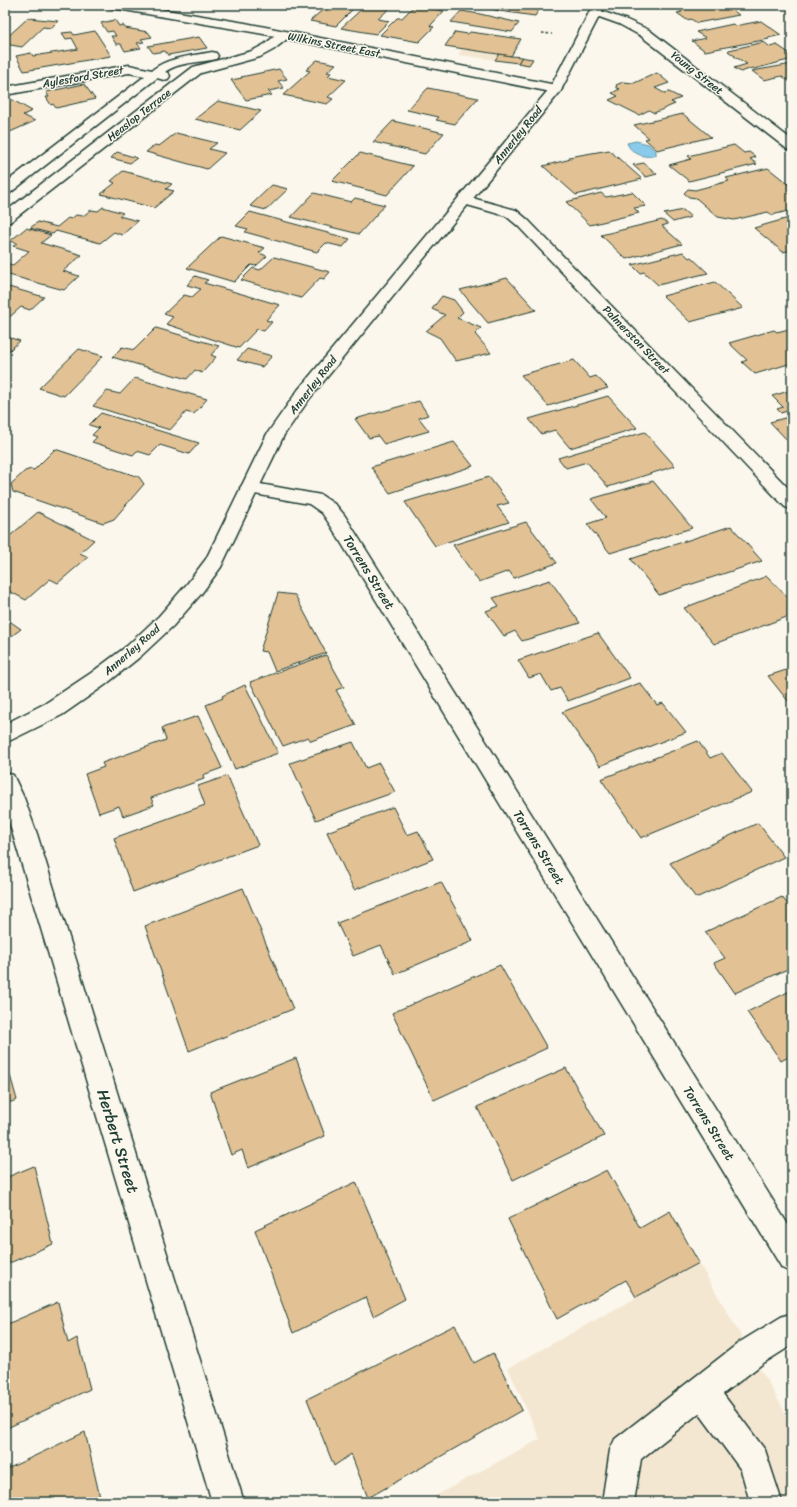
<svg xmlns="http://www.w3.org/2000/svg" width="797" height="1507" font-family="Sriracha,sans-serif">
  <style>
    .built { fill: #f4e7d2 }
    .water { fill: #8acbeb; stroke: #5f92a2 }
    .building { fill: #e2c295; stroke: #1f3d34 }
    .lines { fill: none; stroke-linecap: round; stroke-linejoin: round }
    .service-casing { stroke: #1f3d34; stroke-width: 3 }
    .minor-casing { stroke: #1f3d34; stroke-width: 3 }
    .tertiary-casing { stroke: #1f3d34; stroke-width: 3 }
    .primary-casing { stroke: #1f3d34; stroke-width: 3 }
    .path { stroke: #1f3d34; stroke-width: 1.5; stroke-dasharray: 2.5 2; stroke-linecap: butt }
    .service { fill: #fbf7ec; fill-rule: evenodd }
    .minor { fill: #fbf7ec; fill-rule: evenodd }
    .tertiary { fill: #fbf7ec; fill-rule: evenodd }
    .primary { fill: #fbf7ec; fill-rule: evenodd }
    .labels { text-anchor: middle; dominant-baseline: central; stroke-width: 3; stroke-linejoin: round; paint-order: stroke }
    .far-street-label { font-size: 11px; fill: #1f3d34; stroke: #fbf7ec }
    .street-label { font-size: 13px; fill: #1f3d34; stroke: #fbf7ec }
    .near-street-label { font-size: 16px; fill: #1f3d34; stroke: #fbf7ec }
  </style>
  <rect width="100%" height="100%" fill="#fbf7ec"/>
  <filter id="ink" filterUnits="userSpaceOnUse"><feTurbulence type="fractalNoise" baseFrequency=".025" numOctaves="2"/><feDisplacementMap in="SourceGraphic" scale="8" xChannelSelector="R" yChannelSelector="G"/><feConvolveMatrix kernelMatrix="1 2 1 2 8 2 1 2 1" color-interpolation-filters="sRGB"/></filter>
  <g filter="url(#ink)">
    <!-- built -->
    <g class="built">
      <path d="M462 48 522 57 518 63 458 55Z"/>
      <path d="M699 1263 792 1424V1502H424L540 1439 508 1368Z"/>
    </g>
    <!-- water -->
    <path class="water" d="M636 141 648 144 656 151V155C646 159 631 154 627 143Z"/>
    <!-- building -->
    <g class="building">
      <path d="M328 5H339L354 8 336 26 310 21Z"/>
      <path d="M366 5 392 6 378 19 389 21 376 34 341 28Z"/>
      <path d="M485 5H542L535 16 499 11 484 7Z"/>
      <path d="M681 5H726L739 15 697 23 691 19 687 20 677 13 682 12 674 6Z"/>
      <path d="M414 6 444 11 430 26 434 27 419 42 380 35 397 18H402Z"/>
      <path d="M461 11 480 14 519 23 512 32 451 22Z"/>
      <path d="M28 18 58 21 51 28 43 27 22 47 5 44V39Z"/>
      <path d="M115 20 119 26 123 25 125 28 148 32 152 37 141 39 144 42 137 43 141 48 125 51 121 44H116L111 36H116L113 31 107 32 101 23Z"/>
      <path d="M761 21 781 35 768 38 769 39 705 51 692 41 706 38 696 32 733 24 735 26Z"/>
      <path d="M95 31 111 56 24 71 16 56 31 53 33 56 78 49 72 38 66 39 62 33 72 32 74 35Z"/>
      <path d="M455 32 468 34 470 32 521 39 511 56 445 46Z"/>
      <path d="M199 37 207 48 168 55 165 51 153 53 148 46Z"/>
      <path d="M764 42 770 47 777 45 792 55V59L754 69 752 68 741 72 734 68 747 64 734 56H735L728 51 729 50Z"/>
      <path d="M499 54 511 56 522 57 518 63 495 60Z"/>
      <path d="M522 57 526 58 533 59 529 65 518 63Z"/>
      <path d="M317 60 336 64 327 72 331 73 328 76 346 80 328 97 333 99 327 104 283 95 310 71 306 70Z"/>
      <path d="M792 64V81L790 82 782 76 764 80 752 71Z"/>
      <path d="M279 69 287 79 278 81 284 88 268 91 272 95 246 100 231 80 242 78 241 77Z"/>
      <path d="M657 73 669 83 655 88 664 93 669 92 681 98 671 102 675 104 654 113 649 110 639 115 609 100 618 96 612 93 620 89 617 88 616 85 623 82 634 83Z"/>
      <path d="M84 84 95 99 56 108 53 104 51 105 46 97H49L46 92Z"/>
      <path d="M428 88 478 98 455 124 436 120 439 117 407 110Z"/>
      <path d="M11 99 32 111 23 115 35 121 10 132 5 130V102Z"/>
      <path d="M218 101 261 111 240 130 195 119Z"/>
      <path d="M683 114 711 137 657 150 645 139 649 138 634 125Z"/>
      <path d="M393 121 444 133 425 154 373 142Z"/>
      <path d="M176 133 217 143 209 149 225 153 207 169 146 152 155 145 159 146Z"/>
      <path d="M734 145 744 153 749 152 756 157 750 159 757 164 689 181 669 165 691 159 688 156Z"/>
      <path d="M609 150 642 179 576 195 543 166 571 159 569 157Z"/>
      <path d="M117 152 137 158 130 163 111 158Z"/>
      <path d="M360 153 413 166 387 195 332 181Z"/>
      <path d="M644 163 657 174 646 177 633 165Z"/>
      <path d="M768 168 792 187V210L772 215 768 212 734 220 718 217 696 198 689 197 684 193 688 189 695 190 729 181 726 178Z"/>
      <path d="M123 171 172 184 166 189 174 191 154 208 101 194 115 183 111 181Z"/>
      <path d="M272 185 288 189 266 210 250 206Z"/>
      <path d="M632 192 646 206 634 208 639 213 590 225 566 202 601 193 606 197Z"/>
      <path d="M314 193 351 202 355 198 385 205 359 234 291 217Z"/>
      <path d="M103 207 123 213 119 216 138 221 122 235 114 232 100 243 56 231 53 234 30 228 38 222 57 227 68 218 71 219 76 215 83 216 91 210 98 211Z"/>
      <path d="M683 210 691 217 673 222 664 214Z"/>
      <path d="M250 212 350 239 343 247 326 243 317 252 245 232 248 229 236 226Z"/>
      <path d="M792 217V250L783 252 754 228Z"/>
      <path d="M662 220 668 224 662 226 682 244 626 259 601 235Z"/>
      <path d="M26 228 51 235 41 243 82 255 63 271 79 276 64 290 5 274V263L13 265 29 251 13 246 17 243 10 241Z"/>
      <path d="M221 236 265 248 259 253 267 256 256 266 251 265 234 282 187 268Z"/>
      <path d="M683 252 689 258 691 257 708 273 658 285 644 272 640 273 632 265Z"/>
      <path d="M274 257 330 272 324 279 320 278 301 298 241 280 253 268 260 270Z"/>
      <path d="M195 276 208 280 204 283 280 305 266 320 272 322 264 331 257 329 239 348 166 324 173 317 164 314 184 295 192 297 201 289 187 285Z"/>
      <path d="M507 278 536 310 488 323 460 290Z"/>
      <path d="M715 282 743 308 690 322 663 296Z"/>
      <path d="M5 286 44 297 30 310 21 307 5 321Z"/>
      <path d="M442 296 454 300 463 312 457 318 481 328 475 334 491 353 456 361 440 338 426 331 445 315 432 309Z"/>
      <path d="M156 328 219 346 211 355 216 357 202 373 195 370 187 379 112 357 122 347 134 350Z"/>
      <path d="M789 329 792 331V363L755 374 742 362 747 360 729 343 774 330 777 332Z"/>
      <path d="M5 336 20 341 5 354Z"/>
      <path d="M79 349 103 356 64 396 39 388Z"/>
      <path d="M247 349 272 356 262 367 237 360Z"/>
      <path d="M574 360 590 378 596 376 608 388 548 406 521 375Z"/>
      <path d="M135 378 207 399 194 414 186 412 170 430 93 406 107 391 120 394Z"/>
      <path d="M792 390V439L788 441 770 422 792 416 787 411 781 413 777 409 783 407 772 396Z"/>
      <path d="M608 396 637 428 570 448 555 430 541 434 529 419Z"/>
      <path d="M419 401 428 415 419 418 429 431 384 444 378 436 369 438 355 419Z"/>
      <path d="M101 413 199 443 189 454 160 445 150 455 137 451 133 455 92 442 97 437 92 435 99 428 89 425Z"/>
      <path d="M645 432 675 466 608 487 587 462 566 468 558 458Z"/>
      <path d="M454 442 473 466 390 493 371 467Z"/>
      <path d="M55 449 139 477 144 484 114 519 103 523 13 492 11 484 25 471 31 469 34 470Z"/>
      <path d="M489 477 509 503 497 506 509 522 435 546 405 502Z"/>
      <path d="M653 481 692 528 610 553 587 524 606 518 591 499Z"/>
      <path d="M38 512 94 540 80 553 88 557 58 583 50 579 26 600 5 589V540Z"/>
      <path d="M526 522 557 563 514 578 509 571 479 582 453 545Z"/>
      <path d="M731 526 762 561 659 595 631 559Z"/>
      <path d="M767 576 792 602V607L787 609 792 615 714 644 684 608Z"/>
      <path d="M550 580 580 623 522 641 515 631 504 636 486 611 499 606 493 598Z"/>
      <path d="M278 593 295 595 326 653 275 671 267 652 260 651Z"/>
      <path d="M5 618 21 629 5 641Z"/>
      <path d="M598 633 630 678 568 701 560 688 551 691 541 674 529 678 518 660Z"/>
      <path d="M326 655 344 687 336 690 356 725 311 741 308 737 283 746 250 682Z"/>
      <path d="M792 668V706L768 676Z"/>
      <path d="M640 683 657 705 663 703 686 732 600 766 562 712Z"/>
      <path d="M245 685 278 753 235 769 206 705 223 698 222 696Z"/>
      <path d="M198 716 222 768 203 775 204 779 151 798 154 805 123 816 119 806 99 813 85 774 104 767 102 763 166 740 162 728Z"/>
      <path d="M698 741 710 758 722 753 752 792 641 838 601 779Z"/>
      <path d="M353 742 366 768 379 763 395 792 316 820 290 763Z"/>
      <path d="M227 776 258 845 133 892 114 838 205 805 198 786Z"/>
      <path d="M393 807 407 835 418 831 433 859 354 890 327 832Z"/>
      <path d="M758 823 784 857 696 898 670 863Z"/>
      <path d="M441 882 473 941 395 974 381 945 353 956 337 923Z"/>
      <path d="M243 888 293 1009 189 1051 145 926Z"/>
      <path d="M782 897 792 910V967L735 993 714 963 725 958 705 932Z"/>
      <path d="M500 965 547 1048 434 1100 392 1013Z"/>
      <path d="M792 990V1055L781 1061 747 1012Z"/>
      <path d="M296 1058 325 1136 248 1168 242 1150 231 1155 210 1092Z"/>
      <path d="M6 1061 17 1100 5 1104V1062Z"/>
      <path d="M566 1068 604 1136 513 1180 477 1107Z"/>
      <path d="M34 1166 53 1244 5 1265V1178Z"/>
      <path d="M607 1170 640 1228 670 1211 699 1263 636 1297 626 1280 557 1319 508 1219Z"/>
      <path d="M356 1182 405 1299 373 1316 366 1297 293 1333 255 1230Z"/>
      <path d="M58 1302 68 1343 77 1338 90 1389 5 1429V1325Z"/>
      <path d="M455 1325 474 1363 493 1353 522 1410 368 1498 351 1454 334 1466 307 1399Z"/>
      <path d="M85 1432 101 1502H5V1470Z"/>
    </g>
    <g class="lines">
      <!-- service casing -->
      <g class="service-casing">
        <path id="service" d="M792 1313V1345L762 1364 723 1394 765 1450 782 1502H750L741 1470 699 1413 641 1459 634 1502H602L610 1450 615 1439 740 1342 781 1317Z"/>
      </g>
      <!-- minor casing -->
      <g class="minor-casing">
        <g id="minor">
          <path d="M106 5H136L245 23 556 85 560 86 562 89 560 92 556 93 287 39 273 50 260 57 201 73 10 222 5 223V212L193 67 252 51 265 44 275 36 112 8 108 7Z"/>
          <path d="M212 52 216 53 218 56 216 59C200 63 178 62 165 72L168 73 170 76 168 79 164 80 157 78 10 193 5 194V183L145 76 129 73 5 95V87L129 65 152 70C169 57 192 56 212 52Z"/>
          <path d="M465 196 516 210 528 220 792 492V509L785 507 518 226 506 216 460 203 458 200 460 197Z"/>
          <path d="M249 482 321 495 336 505 345 516 792 1231V1273L782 1268 331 526 322 513 309 504 243 492 240 488 243 484Z"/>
          <path d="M5 773 13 775 24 798 37 834 244 1502H212L5 808Z"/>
        </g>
      </g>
      <!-- tertiary casing -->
      <g class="tertiary-casing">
        <path id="tertiary" d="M595 9 627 20 649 30 792 140V150L787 149 641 36 619 24 591 14 589 12 591 10Z"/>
      </g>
      <!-- primary casing -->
      <g class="primary-casing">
        <path id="primary" d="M593 5H605L560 92 310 398 284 435 221 567 201 594 173 626 141 656 105 685 62 715 5 743V724L46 703 91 673 127 646 159 616 187 584 206 559 267 434 298 390 550 88Z"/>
      </g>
      <!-- path -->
      <path class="path" d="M542 33 552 34"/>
      <!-- service -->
      <use href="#service" class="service"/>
      <!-- minor -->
      <use href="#minor" class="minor"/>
      <!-- tertiary -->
      <use href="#tertiary" class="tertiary"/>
      <!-- primary -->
      <use href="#primary" class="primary"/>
    </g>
  </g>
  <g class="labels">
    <!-- far-street labels -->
    <g class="far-street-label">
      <text transform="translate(334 45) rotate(11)">Wilkins Street East</text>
      <text transform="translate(697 73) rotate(38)">Young Street</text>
      <text transform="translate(83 77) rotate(-10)">Aylesford Street</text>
      <text transform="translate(139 115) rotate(-38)">Heaslop Terrace</text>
      <text transform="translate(518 135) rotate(-51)">Annerley Road</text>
      <text transform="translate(636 340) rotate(46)">Palmerston Street</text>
      <text transform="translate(313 385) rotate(-52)">Annerley Road</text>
      <text transform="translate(132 650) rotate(-41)">Annerley Road</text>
    </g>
    <!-- street labels -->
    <g class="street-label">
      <text transform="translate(369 572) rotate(58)">Torrens Street</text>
      <text transform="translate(539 847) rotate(58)">Torrens Street</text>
      <text transform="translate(709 1123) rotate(58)">Torrens Street</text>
    </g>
    <!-- near-street labels -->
    <g class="near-street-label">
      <text transform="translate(118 1141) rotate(73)">Herbert Street</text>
    </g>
  </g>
  <!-- margin -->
  <rect width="797" height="1507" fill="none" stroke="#fbf7ec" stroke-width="20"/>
  <rect x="10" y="10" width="777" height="1487" fill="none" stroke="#1f3d34" stroke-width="1.5" filter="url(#ink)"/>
</svg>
